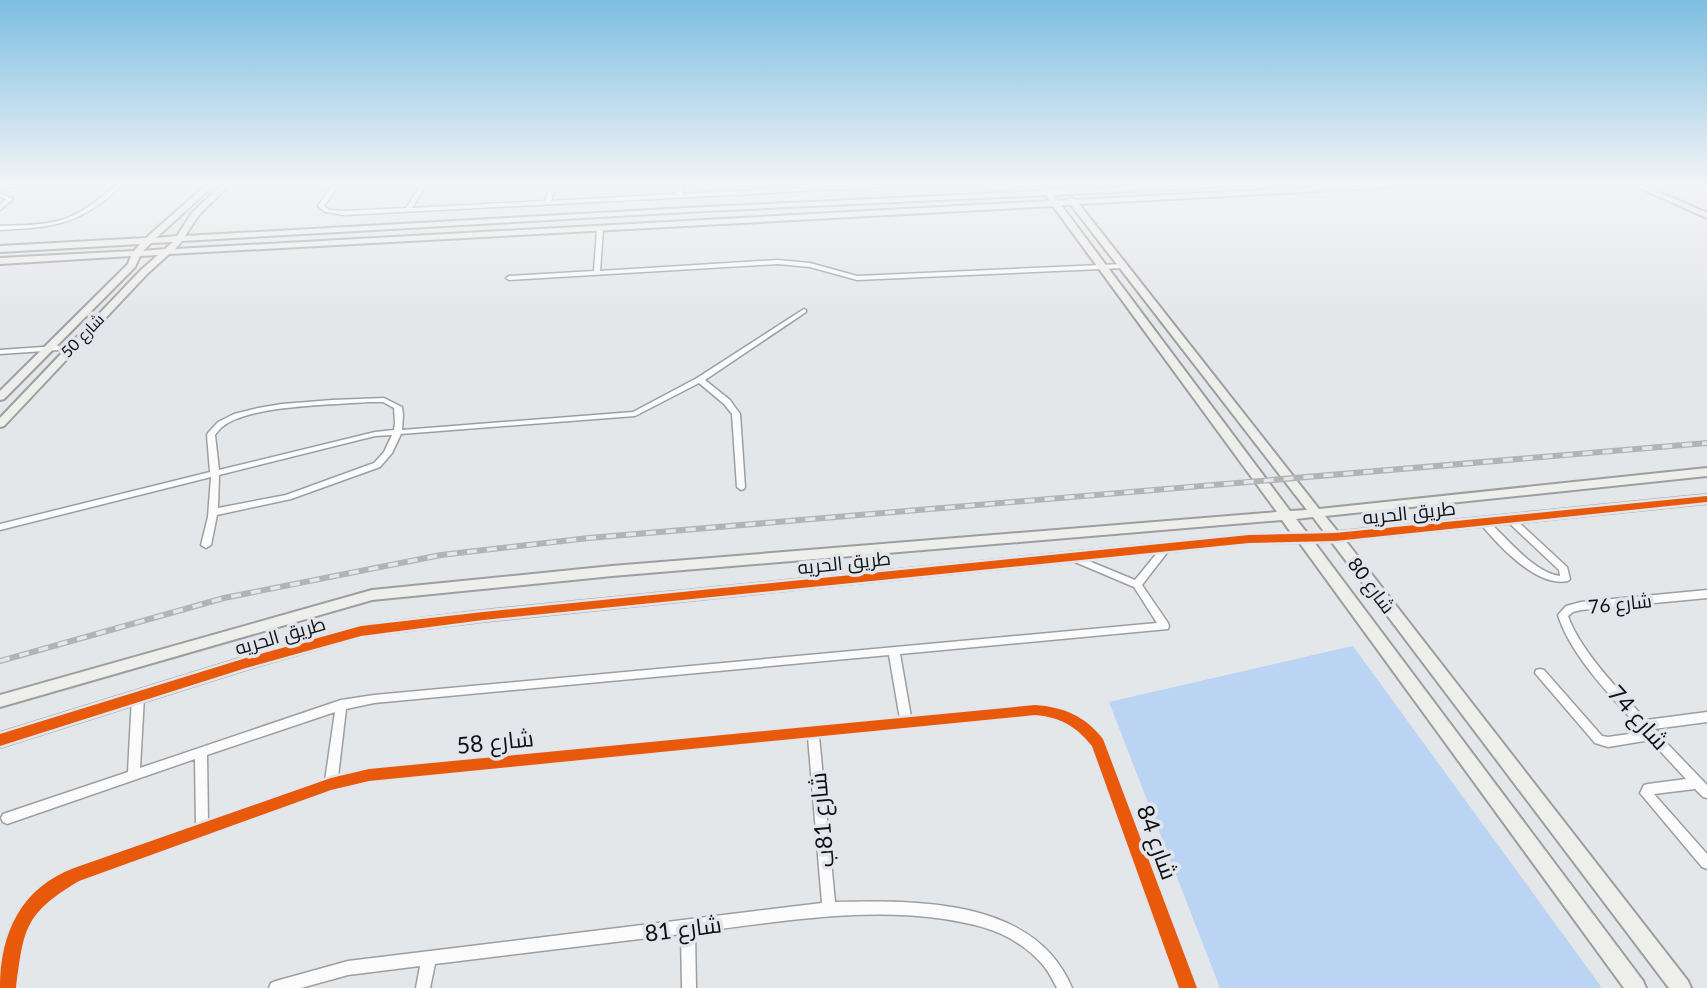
<svg xmlns="http://www.w3.org/2000/svg" width="1707" height="988" font-family="Lato,Cairo,sans-serif">
  <style>
    .green { fill: #bbd4f4 }
    .lines { fill: none; stroke-linecap: round; stroke-linejoin: round }
    .street-casing { stroke: #9c9ea0; stroke-width: 3 }
    .secondary-casing { stroke: #9c9ea0; stroke-width: 4 }
    .street { fill: #fbfbfc; fill-rule: evenodd }
    .secondary { fill: #eeeeeb; fill-rule: evenodd }
    .rail-casing { stroke: #b3b3b4; stroke-width: 6 }
    .rail { stroke: #e2e6ec; stroke-width: 3.5; stroke-dasharray: 10; stroke-linecap: butt }
    .cycleway-casing { stroke: #e2e6ec; stroke-width: 5 }
    .cycleway { fill: #e8590c; fill-rule: evenodd }
    .labels { text-anchor: middle; dominant-baseline: central; stroke-width: 7; stroke-linejoin: round; paint-order: stroke }
    .far-street-label { font-size: 16px; fill: #0e0f11; stroke: #e2e6ec }
    .street-label { font-size: 19px; fill: #0e0f11; stroke: #e2e6ec }
    .near-street-label { font-size: 23px; fill: #0e0f11; stroke: #e2e6ec }
  </style>
  <rect width="100%" height="100%" fill="#e4e7ea"/>
  <!-- green -->
  <path class="green" d="M1352 646H1353L1602 988H1220L1109 702Z"/>
  <g class="lines">
    <!-- street casing -->
    <g class="street-casing">
      <g id="street">
        <path d="M0 185H20L17 187 0 188Z"/>
        <path d="M116 185H122C80 225 56 227 0 230V226C20 225 41 226 61 220 82 214 99 199 116 185Z"/>
        <path d="M333 185H339L324 206 329 210 344 211 406 208 421 185H426L412 208 545 201 551 185H556L551 201 676 194 677 185H682V194L856 185H885L882 187 344 215 325 212 318 206Z"/>
        <path d="M0 193 13 199 0 210V205L6 199 0 197Z"/>
        <path d="M600 227 603 229 600 271 778 260 810 263 857 276 1123 264 1126 266 1123 268 857 280 810 267 778 264 509 280 506 278 509 276 594 271 597 229Z"/>
        <path d="M804 309 806 310V312L705 380 730 400 740 414 745 487 744 489 741 490 737 487 732 414 724 404 699 383 635 416 401 434 392 453 380 467 291 499 217 515 211 545 206 548 201 545 208 517 211 477 0 530V524L210 472 207 435 208 433 218 422 234 414 258 408 282 404 332 400 384 398 402 407 403 415 402 430 633 412 697 378ZM368 402H383L394 408 395 423 394 430 375 432 219 470 215 435C217 432 220 429 222 427 248 405 333 405 368 402ZM392 435 384 452 374 463 286 495 218 508 219 475 375 436Z"/>
        <path d="M70 345H73V349L0 354V350Z"/>
        <path d="M1510 516 1513 517 1567 567 1570 579 1568 581C1537 588 1498 545 1479 522L1481 520H1487C1506 537 1534 573 1560 576L1559 570 1507 521 1505 519 1507 517Z"/>
        <path d="M1164 547 1167 548 1169 550 1142 585 1168 623 1169 626 1168 629 900 654 911 717 1035 705C1063 708 1089 718 1104 743L1195 988H1181L1093 745C1076 724 1062 717 1035 715L819 736 835 902C916 900 1035 898 1072 988H1057C1053 981 1049 972 1043 965 1037 958 1027 949 1019 944 998 929 970 923 944 919 861 907 778 922 695 932L696 988H682L681 934 435 964 430 988H416L420 966 348 975 301 988H269L271 983 276 981 348 961 822 903 808 737 369 780 331 789 78 880C23 913 23 928 14 988H0C3 964 6 937 17 915 38 876 87 864 125 851 149 843 172 834 196 826L195 759 7 824 3 822 1 818 3 814 128 772 132 697 134 694 138 693 142 694 144 697 140 768 341 700 374 695 1157 623 1134 587 1068 559 1066 557 1068 555H1074L1135 580 1161 548ZM889 655 900 719 369 770 338 777 346 709 374 703ZM335 712 325 781 208 822 207 755Z"/>
        <path d="M1707 590V598L1581 610 1573 612 1568 616C1580 651 1621 692 1646 720L1707 712V722L1654 729 1659 732 1660 736 1707 785V798L1703 797 1695 789 1654 794 1707 854V869L1702 867 1640 793 1644 785 1648 784 1686 779 1650 740 1608 747 1595 743 1535 673 1536 670 1540 669 1544 670 1602 736 1608 737 1643 732C1614 699 1571 657 1558 615L1566 606 1581 602Z"/>
      </g>
    </g>
    <!-- secondary casing -->
    <g class="secondary-casing">
      <g id="secondary">
        <path d="M206 185H214L156 238 177 236 192 213 221 185H229L198 216 185 236 705 207 1042 191 1038 185H1046L1050 190 1171 185H1217L1213 187 1053 195 1058 201 1067 200 1071 198 1075 200 1356 185H1397L1393 187 1079 204 1319 509 1707 468V476L1325 516 1338 532 1707 495V503L1345 540 1688 981 1691 988H1669L1331 541 1314 542 1643 981 1646 988H1624L1299 542 1249 543 483 621 361 636 246 669 0 747V733L246 657 361 626 483 611 1249 535 1292 534 1282 520 612 576 372 600 0 707V695L372 590 612 566 1277 512 1053 206 169 254 147 274 4 426 0 427V418L141 270 158 255 140 256 135 267 4 399 0 400V391L128 264 131 256 0 264V258L134 251 140 244 0 252V246L146 238ZM1046 195 1050 201 175 249 182 241 705 211ZM1061 205H1071L1307 510 1290 511ZM173 242 165 249 143 251 151 243ZM1313 517 1325 533H1307L1296 519Z"/>
        <path d="M1633 185H1643L1707 213V218Z"/>
      </g>
    </g>
    <!-- street -->
    <use href="#street" class="street"/>
    <!-- secondary -->
    <use href="#secondary" class="secondary"/>
    <!-- rail casing -->
    <g class="rail-casing">
      <path id="rail" d="M0 661 224 598 441 555 589 538 1707 443"/>
    </g>
    <!-- rail -->
    <use href="#rail" class="rail"/>
    <!-- cycleway casing -->
    <g class="cycleway-casing">
      <g id="cycleway">
        <path d="M1707 496V502L1335 541 1249 543 483 620 361 636 246 668 0 746V734L246 658 361 626 483 612 1249 535 1335 533Z"/>
        <path d="M1035 705C1064 707 1085 716 1103 739L1197 988H1179L1092 746C1076 726 1060 717 1035 715L369 781 331 790 79 881C24 914 24 928 16 988H0C0 933 21 888 74 868L331 778 369 769Z"/>
      </g>
    </g>
    <!-- cycleway -->
    <use href="#cycleway" class="cycleway"/>
  </g>
  <!-- sky -->
  <linearGradient id="sky" x2="0" y2="1"><stop stop-color="#7dbee1"/><stop offset="0.57" stop-color="#f3f4f6"/><stop offset="1" stop-color="#f3f4f6" stop-opacity="0"/></linearGradient>
  <rect width="1707" height="323" fill="url(#sky)"/>
  <g class="labels">
    <!-- far-street labels -->
    <g class="far-street-label">
      <text transform="translate(82 335) rotate(-46)">شارع 50</text>
    </g>
    <!-- street labels -->
    <g class="street-label">
      <text transform="translate(1409 512) rotate(-6)">طريق الحريه</text>
      <text transform="translate(844 562) rotate(-6)">طريق الحريه</text>
      <text transform="translate(1372 585) rotate(53)">شارع 80</text>
      <text transform="translate(1620 603) rotate(-6)">شارع 76</text>
      <text transform="translate(280 635) rotate(-16)">طريق الحريه</text>
    </g>
    <!-- near-street labels -->
    <g class="near-street-label">
      <text transform="translate(1639 717) rotate(48)">شارع 74</text>
      <text transform="translate(495 741) rotate(-6)">شارع 58</text>
      <text transform="translate(821 820) rotate(-95)">شارع 81ب</text>
      <text transform="translate(1158 842) rotate(70)">شارع 84</text>
      <text transform="translate(683 928) rotate(-7)">شارع 81</text>
    </g>
  </g>
</svg>
